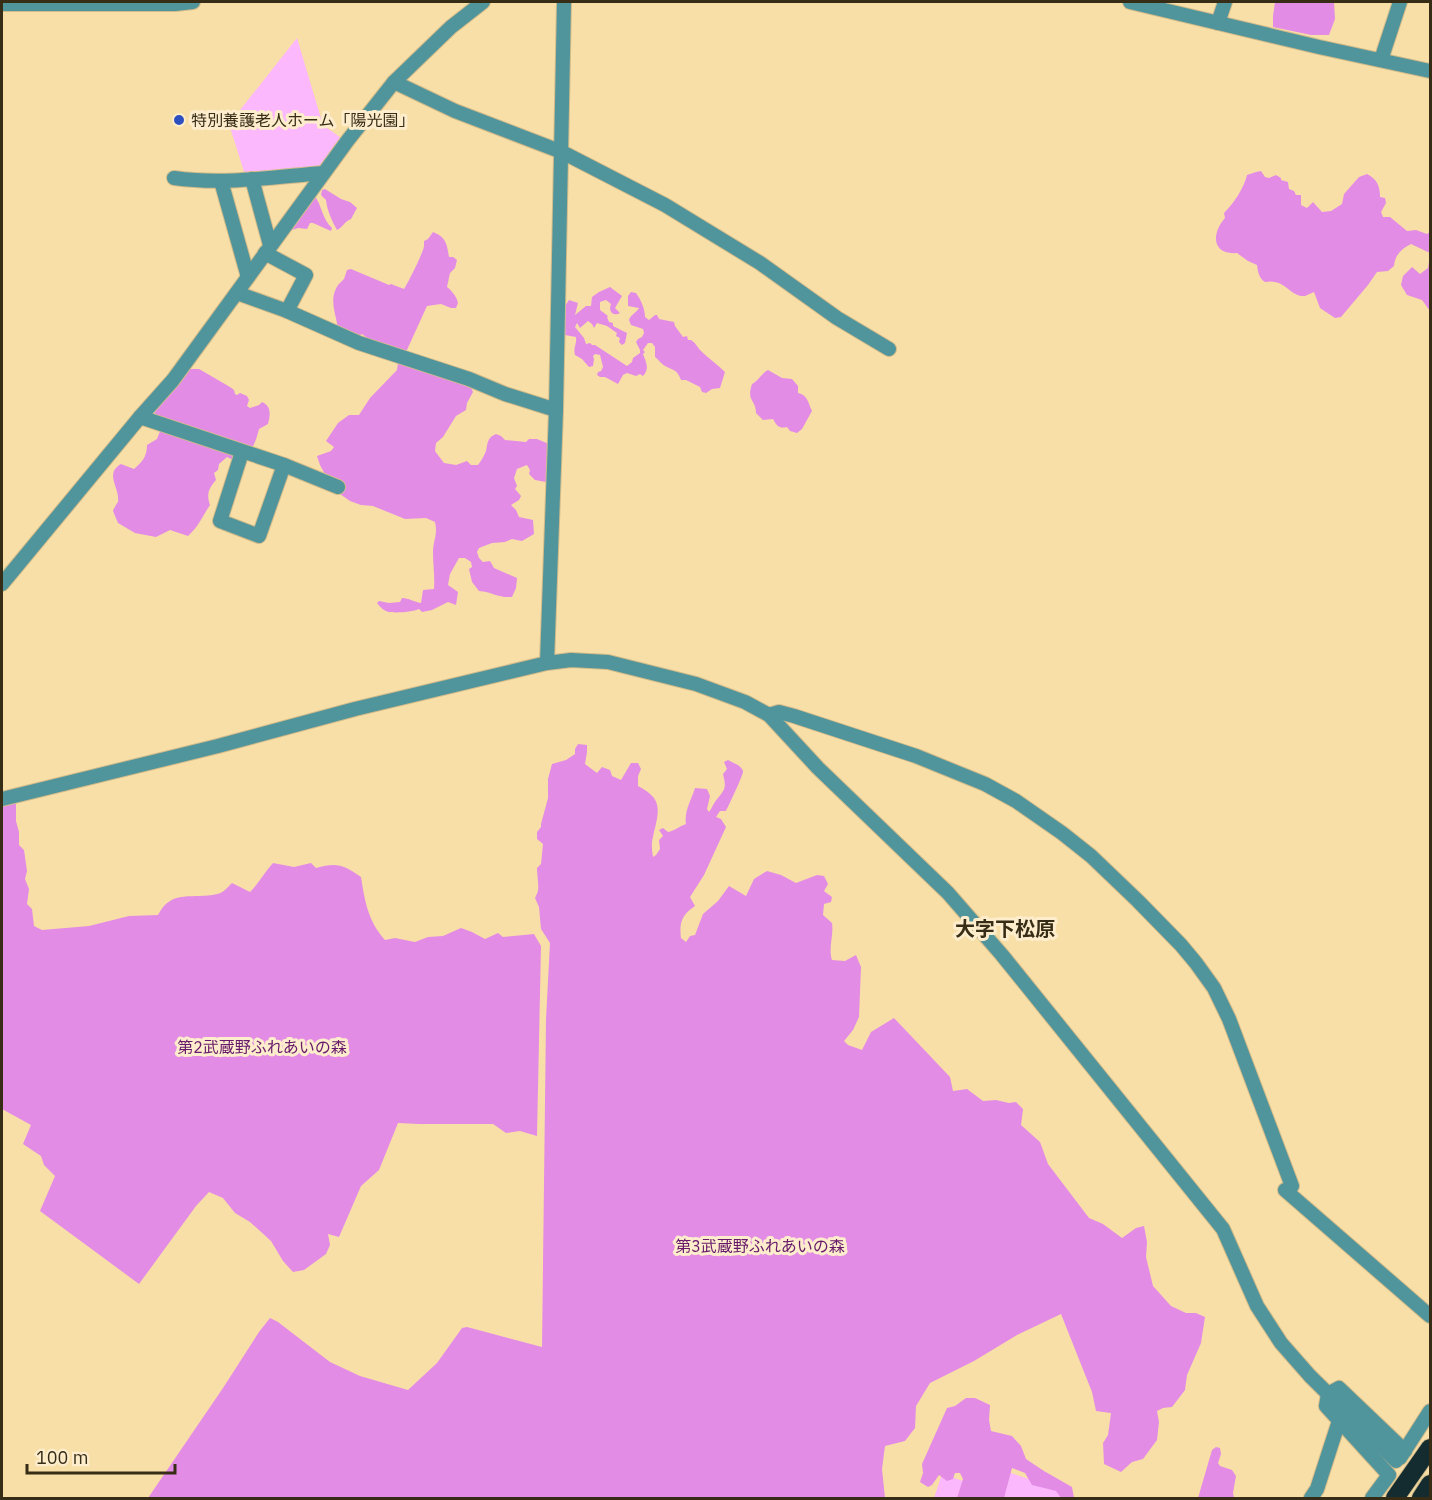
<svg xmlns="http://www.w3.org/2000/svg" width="1432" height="1500" font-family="'IBM Plex Sans','Noto Sans JP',sans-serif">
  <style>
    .green { fill: #fcb8fd }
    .forest { fill: #e38ce6 }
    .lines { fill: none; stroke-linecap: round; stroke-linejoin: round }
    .minor-casing { stroke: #d1bb8a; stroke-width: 16 }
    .highway-casing { stroke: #d1bb8a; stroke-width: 20 }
    .minor { stroke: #50949c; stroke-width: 14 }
    .highway { stroke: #142c2f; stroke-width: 18 }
    .poi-dot { fill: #2d50c0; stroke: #fdedcc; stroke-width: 2 }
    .labels { text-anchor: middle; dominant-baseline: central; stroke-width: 6; stroke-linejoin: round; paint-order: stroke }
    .poi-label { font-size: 16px; fill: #372d17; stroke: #fdedcc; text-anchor: start }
    .park-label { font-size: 16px; fill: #66186a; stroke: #fdedcc }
    .quarter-label { font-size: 20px; font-weight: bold; fill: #372d17; stroke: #fdedcc }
  </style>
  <rect width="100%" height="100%" fill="#f8dfa7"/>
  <!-- green -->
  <g class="green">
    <path d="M297 38 323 125 341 138 318 170 245 175 229 124Z"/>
    <path d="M1008 1472 1062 1490 1060 1498H1000Z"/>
    <path d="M942 1474 963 1481 957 1498H934Z"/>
  </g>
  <!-- forest -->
  <g class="forest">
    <path d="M1275 2H1334L1335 19 1329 35H1311L1273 27V16Z"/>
    <path d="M1261 171 1265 177 1269 178 1276 175 1281 178V180L1288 182 1289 189 1294 191 1296 195H1301V205L1307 208 1313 202 1322 212 1331 211 1342 204 1344 194 1359 177 1367 174C1377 179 1380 186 1380 197L1385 198 1386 203 1381 212 1383 217H1390L1407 231 1416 230 1427 234 1430 232V253L1411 244C1401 249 1395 255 1394 266L1388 271 1377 272 1368 285 1341 317 1335 318 1320 308 1314 292C1311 293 1308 295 1305 296 1289 297 1286 278 1265 282 1259 278 1258 272 1257 265L1248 261 1237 253C1212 255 1211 234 1225 218L1224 213C1234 203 1244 188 1247 175L1256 172Z"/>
    <path d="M325 189 341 199 350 202 357 208 351 219C345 221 342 228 337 230 332 221 327 210 326 200L321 195 322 190Z"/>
    <path d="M314 195C322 205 322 219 332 228L331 231 313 223H310L307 229 298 228 292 230 289 229Z"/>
    <path d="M433 232C446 237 447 244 449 257H453L457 260 455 268 450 273 447 287C452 291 457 297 458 303L456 308H451L441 304 427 306 406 352 413 366 419 371 465 373 473 392 467 403 466 410 456 416 443 437 436 443 435 451 444 463 456 465 467 461 471 465H478C481 461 484 456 486 451 488 442 487 438 496 434L501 436 505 440 526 442 529 439H537L549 444 546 482 535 480 529 474 530 470 527 465 517 469 514 478 517 486 515 489 521 496 519 500 511 505 516 510 519 517 533 520 534 534 522 541 512 539 505 542 492 543 479 548 477 552 479 558 483 562 490 561 494 568 517 578 516 588 512 597C498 598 492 592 479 591L472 582 469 569 472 567 471 562 465 558H459L450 574 448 585 458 592 456 605 448 602 432 610 422 612 419 609C413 612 396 613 389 612 384 611 380 607 377 603L379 601 389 603 400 602 402 598C409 598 414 602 421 603L423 590 434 589C435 576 433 565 433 553 433 540 438 536 435 522L426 518 405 519 373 506 361 505 350 501 333 489 320 465 317 456 331 451 334 447 326 441 338 423 349 415H359L370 398 397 370 398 363 362 334 352 339 338 330C337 317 330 303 335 291 337 285 340 283 344 279 345 276 346 273 347 270L351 269 389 285 391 284 404 289C408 283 424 251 424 246 424 244 424 243 424 241L428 239Z"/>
    <path d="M1430 256V311L1422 300 1407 295 1401 285 1403 276 1412 267 1420 274 1428 268Z"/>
    <path d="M610 287 622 296 615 308 620 313C613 317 608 311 611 304L606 300 600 302V310L608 316 607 317 609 322 613 323V326L627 333 625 343 622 345 619 342 620 338 616 336 617 333 607 326 597 323 594 328 592 324 588 321 580 328 577 323 575 327 584 338 586 344 590 343 592 345H595L627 366 632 362 633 358 640 353V350L636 342 638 339 642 337 644 333 643 329 631 325 629 320C631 314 636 313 639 308L628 306V296L631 292 636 293C641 300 645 309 645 317L649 320 655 315H657L659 319 674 322 675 326 683 337 687 336 688 340H691C696 343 697 347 701 351 709 359 717 364 725 372L720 388 712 389 706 393 702 392 700 387 686 380H681C677 370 675 371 667 367 662 365 659 360 655 357V347L652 343H648L643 350 645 352 643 354C646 362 650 369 643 376L640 374 636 376 627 373 623 375 618 384 605 377H600L597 375 598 372 601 371 603 367 600 355 595 354 593 356 594 359 593 366 589 367 582 359 575 355C573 348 577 344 576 337L565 335 563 309 569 300 578 303 575 315 586 306H591L592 297 599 292Z"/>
    <path d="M191 369H199L230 387 234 390 235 394 237 395 240 393 247 396 249 400 247 406 250 408 259 405 262 402C272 406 270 416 268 424L259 429C254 448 252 451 235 461L227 457 219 464 218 470 214 473 216 480C209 488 206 494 210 505 202 517 199 526 188 536L170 530 156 537 135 533 118 523 113 511C113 510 117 503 118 502 120 487 104 474 121 464L134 469C142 462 147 457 147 445L157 439 160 431 153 416 162 399 186 371Z"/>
    <path d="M768 370 782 378 792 379 798 386V393C808 395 808 403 812 411L802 429 797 433 790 431 787 427C779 429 777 426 773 419L763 420 756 413C756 399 746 402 752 384 759 380 761 374 768 370Z"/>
    <path d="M578 744 587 745V752L585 764 597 773 602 767 610 770 612 776 621 780 631 763H638L641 769 638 776V786C644 789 650 793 654 798 662 809 655 825 653 837 651 844 652 850 653 857L656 855 660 849 659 840 663 836 659 830 663 828 668 832C675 831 679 826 686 824 684 811 691 801 695 788L707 789 710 796 707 809 709 812C712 808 714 802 718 798 726 788 726 787 723 774L727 769 724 762 728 760C733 763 741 765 743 771 744 774 729 805 726 811H720L716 817 721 819 726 827 704 875 690 897 695 906C682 915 679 922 681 938L686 942 690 936 695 935 703 914 718 901 729 886 746 896 754 879 767 871 781 875 796 883 817 875 824 876 828 884 824 891 832 897 831 902 824 904 823 915 832 923C834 935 828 948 832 960L845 961 856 955 861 967 859 1017 853 1030 844 1041 848 1045 862 1050 871 1032 894 1018 950 1077 953 1091 967 1089 983 1101 996 1100 1009 1103 1016 1102 1023 1109 1021 1125 1040 1142 1048 1164 1089 1218 1103 1224 1122 1238 1136 1228 1144 1226 1147 1242 1146 1257 1153 1286 1171 1306 1186 1313H1196L1205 1317 1201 1343 1187 1375 1185 1390 1172 1407 1163 1408 1157 1411 1159 1422 1157 1440 1143 1459 1132 1462 1121 1472 1104 1464 1103 1443 1108 1435 1111 1413 1096 1411 1092 1392 1061 1314 1017 1335 974 1361 930 1383 916 1406 915 1428 905 1441 885 1446 882 1469 885 1498H148L223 1388 259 1332 270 1318 278 1322 330 1362 360 1376 408 1390 437 1363 462 1328 467 1327 542 1347 546 1019 550 943 541 929 539 907 535 898C536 895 538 893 538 890 539 888 537 873 537 868L541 864 543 844 537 839V832L541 827V824L548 798V779L552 764 566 760 575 754V749Z"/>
    <path d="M16 803V821L19 832V845L24 850 27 871 25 879 29 889 27 904 32 909 34 926 42 930 89 926 129 916 158 915C172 888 193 900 217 894 223 893 228 887 232 883L250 892C259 883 264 873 273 863L294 867 311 863 316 868C337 862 344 865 361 877 365 902 368 921 385 940L395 938 415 942 428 937 443 936 461 928 472 932 485 939 498 933 503 937 534 934 541 946 537 1136 520 1131 506 1133 493 1124H419L398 1123 379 1170 361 1186 339 1237 328 1234 330 1245 326 1254 304 1270 293 1272 283 1261 271 1241 250 1222 235 1213 223 1198 209 1192 196 1206 139 1284 40 1211 55 1176 44 1165 41 1156 23 1144 31 1125 2 1109V804Z"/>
    <path d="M966 1398H975L990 1405 989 1420 991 1431 1012 1436 1021 1446 1026 1459 1044 1471 1072 1487 1074 1498H1061L1056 1491 1032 1485 1025 1473 1012 1468 1004 1498H957L963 1479 960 1473H955L953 1479 947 1481 939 1475 932 1485 928 1487 920 1482 923 1473 922 1464 947 1408 955 1406Z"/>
    <path d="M1216 1447 1220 1448 1221 1454 1218 1463 1220 1466 1232 1470 1236 1476 1233 1493 1234 1498H1198L1212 1450Z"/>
  </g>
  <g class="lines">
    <!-- minor casing -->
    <g class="minor-casing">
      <g id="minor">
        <path d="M1130 2 1319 47 1430 71"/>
        <path d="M2 4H175L193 2"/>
        <path d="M1218 23 1225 2"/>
        <path d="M1381 60 1400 2"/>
        <path d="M394 82 455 111 562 152 665 205 760 263 837 318 889 349"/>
        <path d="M174 178C224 185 274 177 323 173"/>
        <path d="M252 179 270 245"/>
        <path d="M221 181 248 277"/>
        <path d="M265 253 306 275 287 311"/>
        <path d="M237 293 287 311 359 343 469 379 505 394 556 410"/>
        <path d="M140 417 284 465 338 487"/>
        <path d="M242 452 220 521 259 536 284 465"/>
        <path d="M2 584 140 417 173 380 348 140 394 82 451 27 483 2"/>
        <path d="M547 663 556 410 564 2"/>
        <path d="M769 715 779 712 794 716 916 756 985 784 1016 801 1062 833 1091 856 1138 901 1181 945 1196 963 1214 988 1229 1019 1292 1186"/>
        <path d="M2 799 218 746 355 709 547 663 571 660 608 662 696 684 745 702 769 715 818 768 948 893 1002 955 1223 1229 1257 1306 1281 1343 1310 1376 1396 1461"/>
        <path d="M1285 1190 1430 1316"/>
        <path d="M1400 1458 1430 1411"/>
        <path d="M1311 1498 1317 1489 1339 1421"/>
        <path d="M1372 1498 1389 1475 1326 1406 1328 1394 1339 1388 1405 1451"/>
      </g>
    </g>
    <!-- highway casing -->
    <g class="highway-casing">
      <g id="highway">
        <path d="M1395 1498 1430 1448"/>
        <path d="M1421 1498 1430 1484"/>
      </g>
    </g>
    <!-- minor -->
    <use href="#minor" class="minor"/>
    <!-- highway -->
    <use href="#highway" class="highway"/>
  </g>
  <!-- markers -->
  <circle class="poi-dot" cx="179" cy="120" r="6"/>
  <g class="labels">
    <!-- poi labels -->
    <g class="poi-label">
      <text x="191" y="120">特別養護老人ホーム「陽光園」</text>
    </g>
    <!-- park labels -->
    <g class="park-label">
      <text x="262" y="1047">第2武蔵野ふれあいの森</text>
      <text x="760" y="1246">第3武蔵野ふれあいの森</text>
    </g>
    <!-- quarter labels -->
    <g class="quarter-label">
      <text x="1005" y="928">大字下松原</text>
    </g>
  </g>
  <!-- border -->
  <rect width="1432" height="1500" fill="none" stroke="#372d17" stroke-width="6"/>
  <!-- scale -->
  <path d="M27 1464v9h148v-9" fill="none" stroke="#372d17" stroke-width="3"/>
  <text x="36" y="1464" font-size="18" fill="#372d17" stroke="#fdedcc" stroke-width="4.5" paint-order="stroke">100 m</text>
</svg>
